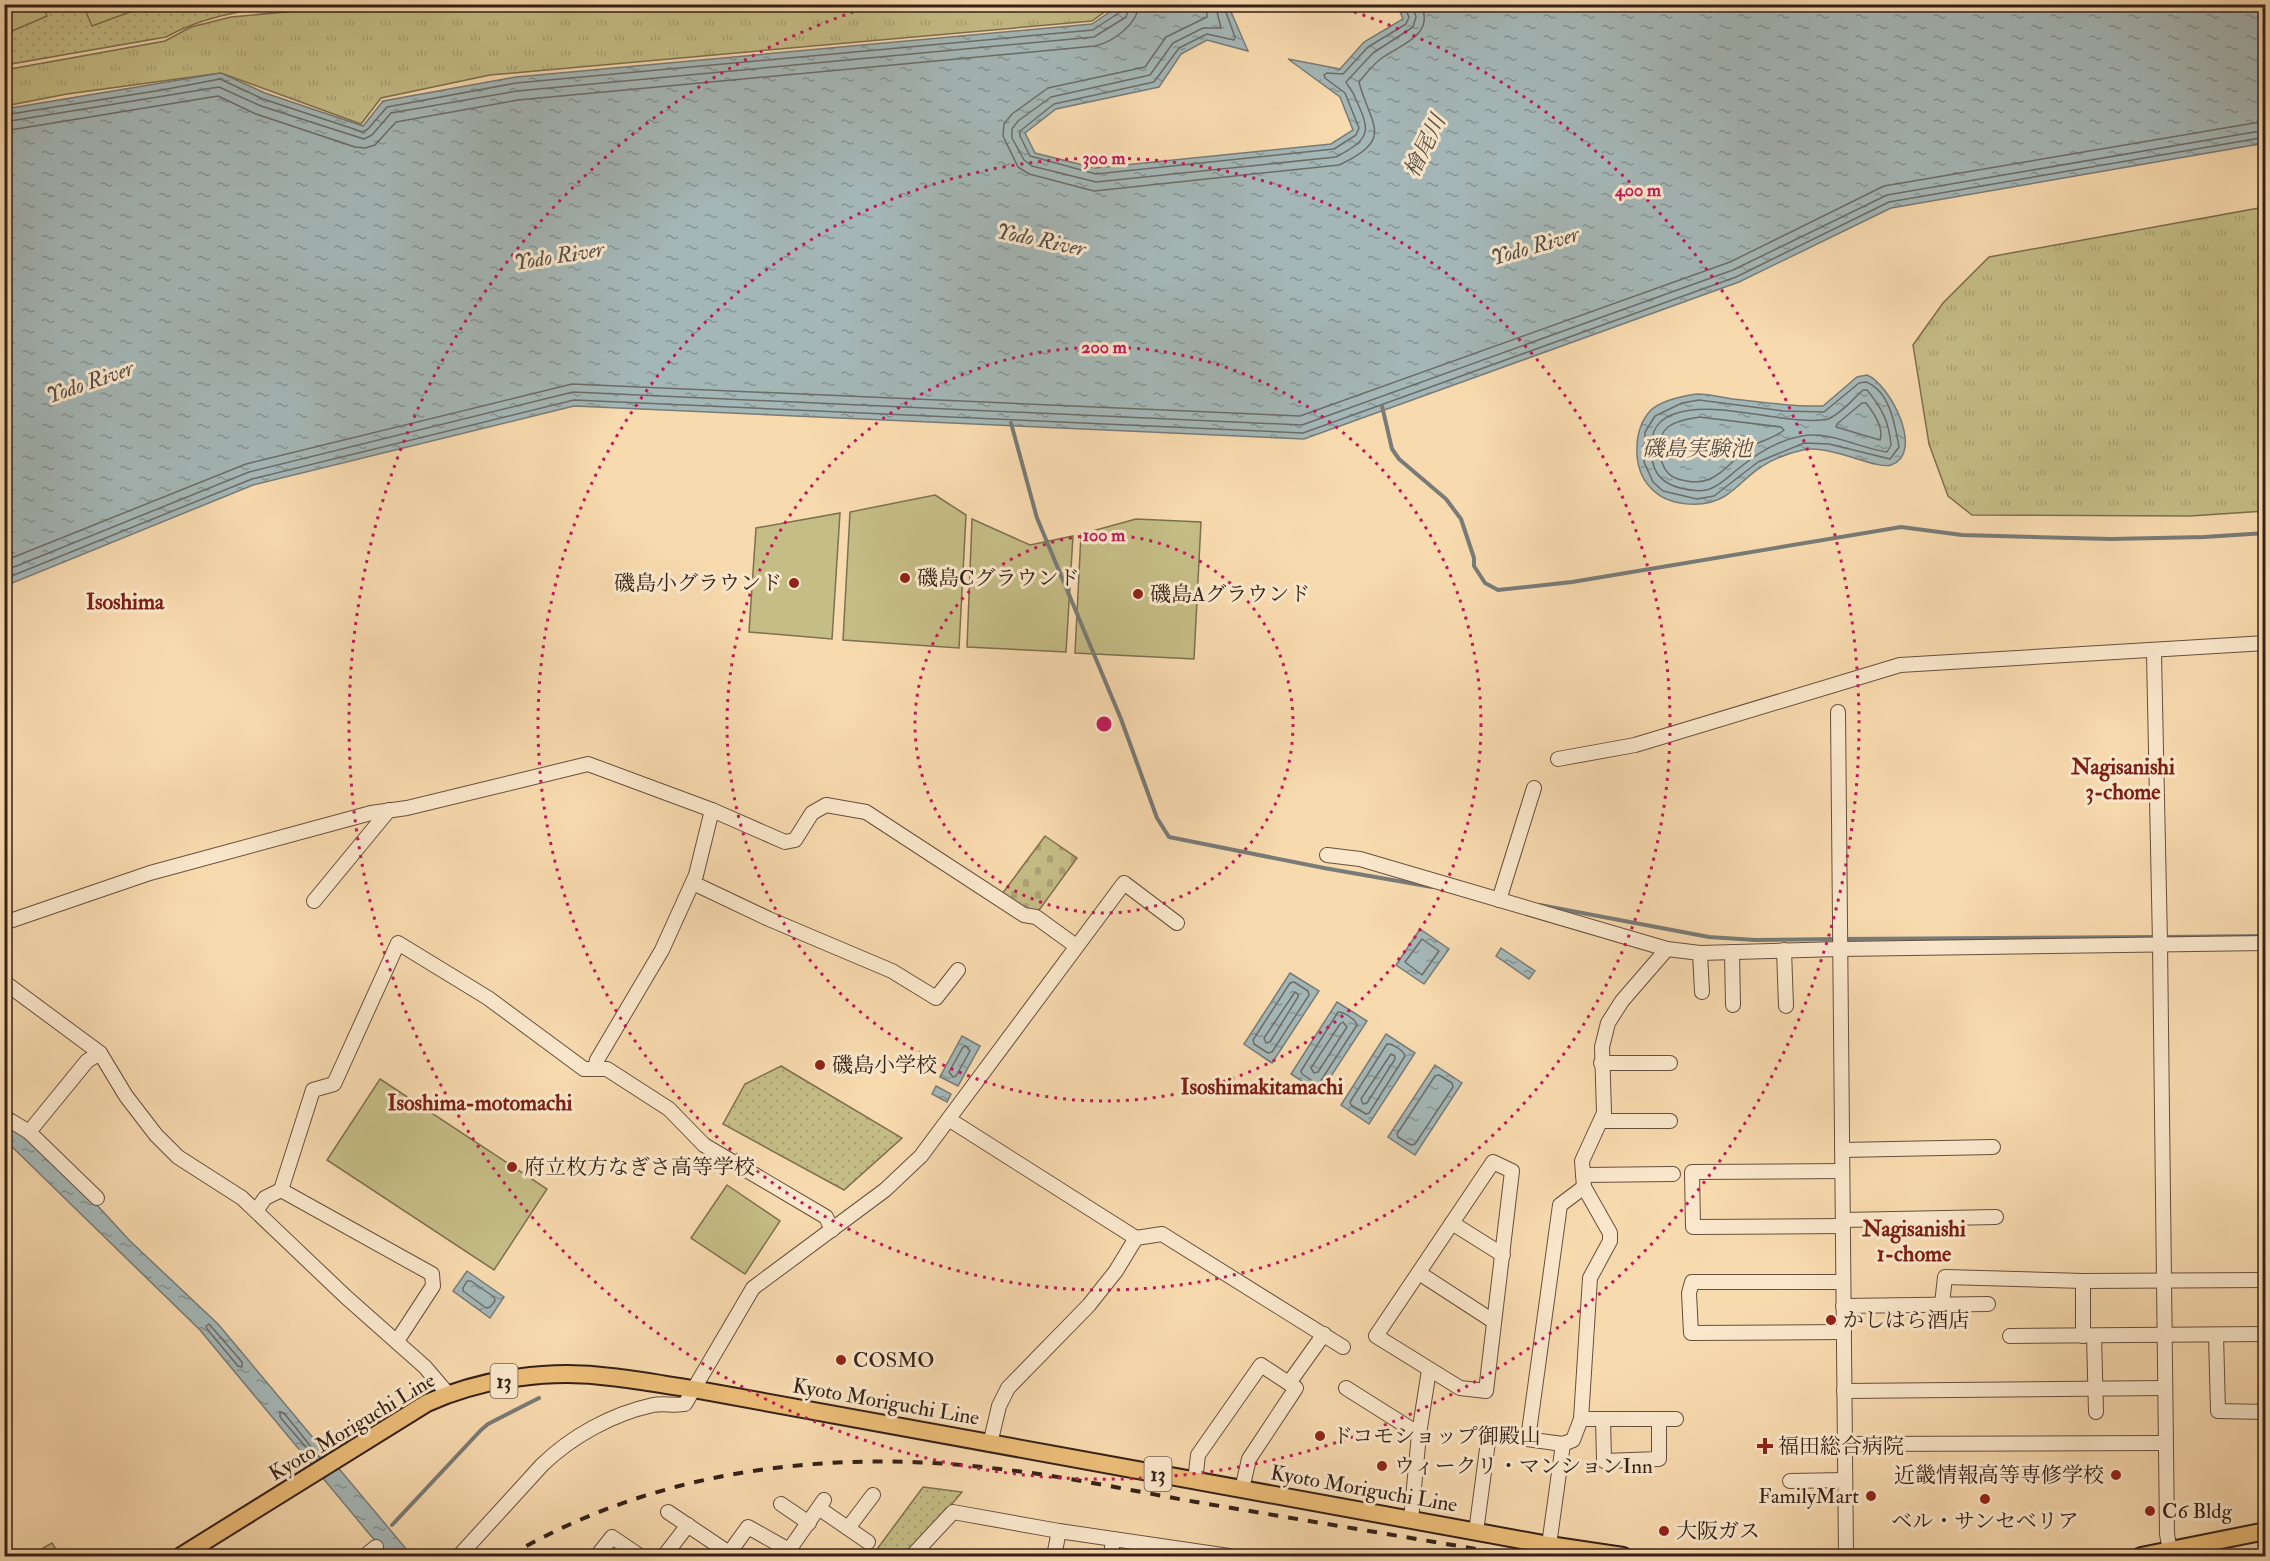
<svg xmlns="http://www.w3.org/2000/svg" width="2270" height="1561" font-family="'IM FELL Double Pica','Noto Serif JP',serif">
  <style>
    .grass { fill: url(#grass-tufts); stroke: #7d6f4f; stroke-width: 1.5 }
    .cemetery { fill: url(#cemetery-stones); stroke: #7d6f4f; stroke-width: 1.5 }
    .park { fill: url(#park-dots); stroke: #7d6f4f; stroke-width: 1.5 }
    .pitch { fill: #c5bd86; stroke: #7d6f4f; stroke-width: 1.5 }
    .water { fill: url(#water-ripples); stroke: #787b77; stroke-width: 1.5 }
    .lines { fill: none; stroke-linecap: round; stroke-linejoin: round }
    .shore { stroke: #6c6c68; stroke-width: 1.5 }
    .stream { stroke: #787b77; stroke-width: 4 }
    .minor-casing { stroke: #664f3e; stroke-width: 16 }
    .major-casing { stroke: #352118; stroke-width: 20 }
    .minor { stroke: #fae7cb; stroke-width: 14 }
    .major { stroke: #ecbd78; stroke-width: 16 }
    .rail { stroke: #352118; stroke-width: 4; stroke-dasharray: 10 10; stroke-linecap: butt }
    .ring { fill: none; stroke: #c2185b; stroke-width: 3; stroke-dasharray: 3 6 }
    .poi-dot { fill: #8f2418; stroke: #fae7cb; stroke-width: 2 }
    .labels { text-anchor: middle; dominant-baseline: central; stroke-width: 6; stroke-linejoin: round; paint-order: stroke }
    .shield { fill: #fae7cb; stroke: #705c4e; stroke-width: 1.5 }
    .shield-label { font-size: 20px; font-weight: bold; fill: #352118 }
    .poi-label { font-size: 21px; fill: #352118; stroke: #fae7cb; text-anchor: start }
    .street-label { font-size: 21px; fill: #352118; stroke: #fae7cb }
    .water-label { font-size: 22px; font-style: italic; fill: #564e48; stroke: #fae7cb }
    .neighbourhood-label { font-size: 22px; font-weight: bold; fill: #7a1f14; stroke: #fae7cb }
    .centre { fill: #c2185b; stroke: #fae7cb; stroke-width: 3 }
    .ring-label { font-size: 18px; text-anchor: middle; font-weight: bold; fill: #c2185b; stroke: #fae7cb; stroke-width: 6; stroke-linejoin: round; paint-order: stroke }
  </style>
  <defs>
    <pattern id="grass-tufts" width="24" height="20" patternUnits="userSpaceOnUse" patternTransform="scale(1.5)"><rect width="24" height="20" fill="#c5bd86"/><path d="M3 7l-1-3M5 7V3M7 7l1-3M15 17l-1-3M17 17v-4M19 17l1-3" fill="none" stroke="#aaa273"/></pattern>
    <pattern id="cemetery-stones" width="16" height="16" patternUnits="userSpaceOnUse" patternTransform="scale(1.5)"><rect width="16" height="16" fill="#c5bd86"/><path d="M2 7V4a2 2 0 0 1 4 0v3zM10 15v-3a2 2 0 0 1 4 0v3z" fill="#aaa273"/></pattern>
    <pattern id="park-dots" width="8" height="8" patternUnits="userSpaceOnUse" patternTransform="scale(1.5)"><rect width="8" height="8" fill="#c5bd86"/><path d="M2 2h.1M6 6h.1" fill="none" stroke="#aaa273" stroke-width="1.8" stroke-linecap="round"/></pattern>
    <pattern id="water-ripples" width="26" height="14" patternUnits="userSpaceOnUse" patternTransform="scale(1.5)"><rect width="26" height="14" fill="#a4b7b7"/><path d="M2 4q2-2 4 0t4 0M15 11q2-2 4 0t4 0" fill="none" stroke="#869494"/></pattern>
  </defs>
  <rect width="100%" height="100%" fill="#f8daaf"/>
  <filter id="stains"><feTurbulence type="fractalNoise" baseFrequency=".00333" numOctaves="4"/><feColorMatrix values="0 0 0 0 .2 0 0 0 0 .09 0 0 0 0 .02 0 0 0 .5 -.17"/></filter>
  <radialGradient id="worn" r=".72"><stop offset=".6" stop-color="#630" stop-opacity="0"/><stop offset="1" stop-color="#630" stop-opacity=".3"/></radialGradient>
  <!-- grass -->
  <g class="grass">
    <path d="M361 5H1114L1092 21 490 75 381 98 361 124 221 73 67 94 5 106V70L165 41 191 27 231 17Z"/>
    <path d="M2265 207V511L2190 516 1972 515 1948 496 1929 444 1913 345 1943 303 1989 257Z"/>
  </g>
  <!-- cemetery -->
  <path class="cemetery" d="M1045 836 1077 858 1037 913 1027 911 1002 894Z"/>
  <!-- park -->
  <g class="park">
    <path d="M5 5H281C240 11 202 17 166 37L5 65Z"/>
    <path d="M781 1066 902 1138 844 1190 723 1124 745 1084Z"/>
    <path d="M923 1487 962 1492 908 1556H872Z"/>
    <path d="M52 1543 60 1556H32L31 1555Z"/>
  </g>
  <!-- pitch -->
  <g class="pitch">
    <path d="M5 4 42 5 47 16 5 34Z"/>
    <path d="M83 5H149L92 26Z"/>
    <path d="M935 495 966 515 959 648 843 640 850 512Z"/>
    <path d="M840 513 832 639 749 632 756 528Z"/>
    <path d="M972 519 1030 545 1073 536 1066 652 967 647Z"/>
    <path d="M1136 519 1201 522 1194 659 1075 653 1081 534Z"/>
    <path d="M380 1079 547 1189 494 1270 327 1160Z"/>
    <path d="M727 1185 780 1221 745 1274 691 1238Z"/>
  </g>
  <!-- water -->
  <g class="water">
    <path d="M1120 5H1228L1248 51 1207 40 1181 54 1159 87 1056 109 1025 133 1035 153 1095 168 1331 144 1353 130 1340 97 1288 59 1340 69 1364 42 1403 19 1397 4 2265 5V143L1891 208 1739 282 1304 439 574 406 253 485 5 586V109L221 73 265 93 363 126 383 101 516 77 1092 24Z"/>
    <path d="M1867 375C1891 385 1925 454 1891 465 1877 470 1829 444 1803 450 1789 453 1773 459 1761 467 1748 475 1738 488 1725 496 1704 509 1667 507 1650 487 1632 468 1633 430 1650 411 1660 401 1683 396 1697 394 1708 394 1721 397 1733 399 1763 402 1793 407 1823 406L1857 377Z"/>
    <path d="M1420 929 1449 949 1424 984 1396 965Z"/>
    <path d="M1501 948 1535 971 1529 979 1496 956Z"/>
    <path d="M1290 973 1319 991 1272 1063 1244 1044Z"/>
    <path d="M1337 1002 1367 1021 1320 1093 1291 1074Z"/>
    <path d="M1386 1034 1415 1053 1369 1124 1341 1105Z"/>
    <path d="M962 1036 980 1046 958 1086 940 1077Z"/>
    <path d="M1435 1065 1462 1083 1415 1155 1388 1137Z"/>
    <path d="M936 1086 951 1094 947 1102 932 1094Z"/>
    <path d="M4 1116 96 1204 130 1241 218 1324 412 1556H390L371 1536 200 1330 5 1140Z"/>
    <path d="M467 1271 504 1297 490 1318 453 1291Z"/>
  </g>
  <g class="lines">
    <!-- shore -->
    <g class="shore">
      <path d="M1206 4 1207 17 1166 37 1145 67 1048 88 1012 114 1004 124 1003 136 1018 167 1029 174 1094 191 1339 165C1396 139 1370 125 1359 82 1366 74 1373 64 1382 58 1402 44 1435 35 1421 4"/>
      <path d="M1215 4 1221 28H1203L1173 43 1150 75 1051 97 1018 121 1012 129V138L1024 160 1032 166 1096 182 1336 157C1374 137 1370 130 1353 93 1351 89 1348 86 1346 82L1373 53 1413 27 1416 17 1412 4"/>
      <path d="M1223 4 1235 37 1234 40 1207 34 1179 48 1154 82 1054 104 1020 131V136L1030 156 1096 174 1334 149 1356 135 1359 128 1345 93 1325 78 1324 75 1327 73 1343 74 1368 47 1406 24 1409 17 1403 4"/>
      <path d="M4 115 162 90 220 79 263 99 363 132 368 129 387 107 516 83 1093 30 1120 12 1123 4"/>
      <path d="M4 122 219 87 261 106 364 139 372 135 391 113 517 91 1094 37 1126 17 1130 4"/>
      <path d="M4 131 218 96 256 114 355 147 365 148 375 145 396 122 518 100 1095 46C1113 42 1138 24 1139 4"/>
      <path d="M1866 382C1890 391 1895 425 1899 447L1890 459 1829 444 1804 443 1758 462 1714 496 1697 499 1663 491 1653 482 1644 462 1645 432 1655 416 1682 403 1699 400 1783 411 1824 412 1859 383Z"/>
      <path d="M1863 390H1867C1882 408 1889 422 1891 445L1887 452C1858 448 1832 431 1802 436 1778 440 1756 454 1738 469 1730 475 1722 484 1712 488 1704 492 1694 491 1685 489 1657 484 1649 467 1652 440 1653 427 1662 418 1674 414 1706 402 1756 416 1791 419 1802 420 1817 422 1828 419 1841 414 1853 399 1863 390Z"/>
      <path d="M1862 403H1866C1874 413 1884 428 1880 440L1836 427 1837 424Z"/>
      <path d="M1699 417 1781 427 1784 430C1774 439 1758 441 1747 449 1735 458 1722 475 1707 480 1697 484 1675 481 1668 473 1658 462 1656 436 1668 427 1677 420 1689 419 1699 417Z"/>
      <path d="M4 561 246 464 572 384 1300 416 1730 262 1884 186 2266 121"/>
      <path d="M4 571 249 472 573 392 1302 425 1733 270 1887 195 2266 130"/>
      <path d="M4 579 252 479 574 400 1303 433 1736 277 1889 202 2266 137"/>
      <path d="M1422 939 1439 951 1422 975 1405 962Z"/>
      <path d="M1294 982 1308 991 1309 995 1272 1052 1268 1053 1254 1044 1253 1040 1290 983Z"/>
      <path d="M1295 992 1298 994V997L1270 1042 1266 1043 1264 1038Z"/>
      <path d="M1338 1012C1344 1012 1355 1019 1357 1025L1320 1082 1317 1084 1302 1074 1301 1071Z"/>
      <path d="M1343 1022 1347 1027 1318 1072 1314 1073 1311 1068 1340 1024Z"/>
      <path d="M1387 1044C1392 1043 1404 1051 1405 1056L1369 1113 1366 1114 1351 1105 1350 1102Z"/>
      <path d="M966 1046 970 1051 956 1076 953 1077 949 1072 963 1047Z"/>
      <path d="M1391 1054 1395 1056V1059L1367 1103 1363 1104 1361 1099Z"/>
      <path d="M1439 1075 1452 1083 1453 1087 1415 1144 1411 1145 1398 1137 1397 1134 1435 1076Z"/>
      <path d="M467 1281H471L494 1297 495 1301 490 1307 486 1308 463 1291V1288Z"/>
      <path d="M209 1324 242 1362V1367L238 1366 207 1329 206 1326Z"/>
      <path d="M317 1460 280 1417V1412L284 1413 320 1458"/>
    </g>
    <!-- stream -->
    <g class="stream">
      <path d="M1382 406 1392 449 1399 459 1446 499 1461 519 1474 558V566L1485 583 1498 590 1572 582 1901 527 1962 535 2111 539 2204 537 2266 533"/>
      <path d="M1011 423 1037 518 1121 719 1157 818 1169 837 1324 868 1432 887"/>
      <path d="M1540 905 1709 937 1755 940 1836 939"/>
      <path d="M2164 937 2266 936"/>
      <path d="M1843 939 2157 937"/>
      <path d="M392 1525 481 1430 488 1424 539 1398"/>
    </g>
    <!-- minor casing -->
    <g class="minor-casing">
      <g id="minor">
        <path d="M2154 654 2160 943 2167 1534 2170 1551"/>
        <path d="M1838 712 1846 1556"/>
        <path d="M1558 759 1635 745 1900 665 2266 643"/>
        <path d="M1327 855 1360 859 1667 949 1700 953 1840 949 2266 943"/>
        <path d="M693 883 769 919 892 971 936 998 958 970"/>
        <path d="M1499 900 1534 788"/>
        <path d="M314 901 389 810"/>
        <path d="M4 923 150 873 371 813 407 808 588 764 712 810 785 842 795 840 812 813 826 805 866 812 1024 915 1036 917 1076 946"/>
        <path d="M1784 950 1786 1006"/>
        <path d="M1732 952 1733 1005"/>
        <path d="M1700 953 1702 992"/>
        <path d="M4 982 100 1053 126 1096 156 1135 178 1157 242 1198 346 1297 425 1367 448 1394"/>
        <path d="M1601 1063H1670"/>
        <path d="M595 1069 597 1060 662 950 696 875 712 810"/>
        <path d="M950 1120 1136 1238 1162 1234 1343 1347"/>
        <path d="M1601 1121H1670"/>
        <path d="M4 1126 11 1121 29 1132 97 1198"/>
        <path d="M29 1132 87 1061 100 1053"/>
        <path d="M1842 1150 1993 1147"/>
        <path d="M1493 1162 1512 1171 1486 1391 1460 1388 1376 1336Z"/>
        <path d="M1842 1171 1692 1172 1693 1227 1843 1226"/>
        <path d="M1583 1175 1673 1174"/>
        <path d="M256 1211 265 1198 281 1190"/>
        <path d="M1843 1220 1996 1217"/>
        <path d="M1452 1223 1503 1255"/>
        <path d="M1419 1273 1493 1321"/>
        <path d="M2083 1281V1336"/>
        <path d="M1843 1282H1692L1689 1293 1691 1333 1844 1332"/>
        <path d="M1942 1304 1945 1277 2083 1281 2266 1280"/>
        <path d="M1843 1306 1988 1304"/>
        <path d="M2216 1335 2218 1411 2266 1412"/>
        <path d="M2010 1336 2266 1334"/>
        <path d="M2094 1336 2096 1412"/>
        <path d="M397 1341 433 1286 432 1274 281 1190 313 1090 334 1084 398 943 488 998 584 1069H607L669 1109 704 1145 826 1217 832 1230"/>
        <path d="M1289 1383 1324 1334"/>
        <path d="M1346 1388 1419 1434"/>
        <path d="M1844 1391 2164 1388"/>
        <path d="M1581 1419H1676"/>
        <path d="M1603 1419 1604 1461 1659 1459V1419"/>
        <path d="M1528 1439 1560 1205 1584 1187"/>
        <path d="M990 1444 999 1406 1008 1388 1089 1305 1116 1271 1136 1238"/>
        <path d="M1845 1444 2165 1443"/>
        <path d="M1195 1481 1198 1455 1261 1365 1296 1388 1249 1459 1242 1489"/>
        <path d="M1790 1481 1845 1480"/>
        <path d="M781 1504 809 1523"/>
        <path d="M820 1509 868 1542"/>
        <path d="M668 1512 729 1553"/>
        <path d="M1411 1520 1419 1434 1429 1370"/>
        <path d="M848 1528 873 1495"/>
        <path d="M1476 1532 1489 1434 1563 1444 1573 1440 1581 1419 1590 1278 1610 1241V1233L1584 1187 1582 1161 1604 1113 1602 1047 1608 1023 1622 1001 1667 949"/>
        <path d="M1549 1545 1563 1444"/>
        <path d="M365 1556 376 1547"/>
        <path d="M459 1556 542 1465C572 1436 612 1414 653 1405 663 1403 675 1406 685 1404L753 1288 885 1190 921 1156 1124 883 1177 923"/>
        <path d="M597 1556 612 1537 640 1556"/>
        <path d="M664 1556 688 1525"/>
        <path d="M727 1556 748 1527 789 1550 824 1500"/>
        <path d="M912 1556 953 1512 1059 1531"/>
        <path d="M1054 1556 1059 1531 1229 1556"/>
        <path d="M1111 1556 1113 1539"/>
      </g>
    </g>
    <!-- major casing -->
    <g class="major-casing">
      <g id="major">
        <path d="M181 1556 427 1403C483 1378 551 1369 611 1377 638 1380 666 1385 693 1389L1549 1545 1623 1556"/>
        <path d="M2141 1556 2266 1531"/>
      </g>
    </g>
    <!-- minor -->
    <use href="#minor" class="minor"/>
    <!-- major -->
    <use href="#major" class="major"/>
    <!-- rail -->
    <g class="rail">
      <path d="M509 1556C654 1470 826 1449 991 1468 1059 1475 1128 1490 1196 1502 1303 1520 1411 1538 1518 1556"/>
      <path d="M2251 1556 2266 1554"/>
    </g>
  </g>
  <!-- distance rings -->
  <g class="ring">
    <circle cx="1104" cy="724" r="189"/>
    <circle cx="1104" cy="724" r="377"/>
    <circle cx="1104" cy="724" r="566"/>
    <path d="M1337 6A755 755 0 1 1 871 6"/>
  </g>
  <!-- markers -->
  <g class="poi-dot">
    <circle cx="905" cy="578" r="6"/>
    <circle cx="794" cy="583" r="6"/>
    <circle cx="1138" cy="594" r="6"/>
    <circle cx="820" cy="1065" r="6"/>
    <circle cx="512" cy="1167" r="6"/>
    <circle cx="1831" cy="1320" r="6"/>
    <circle cx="841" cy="1360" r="6"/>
    <circle cx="1320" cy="1436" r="6"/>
    <path d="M1762 1437h6v6h6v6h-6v6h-6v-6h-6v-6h6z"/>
    <circle cx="1382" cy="1466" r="6"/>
    <circle cx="2116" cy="1475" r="6"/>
    <circle cx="1871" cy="1496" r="6"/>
    <circle cx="1985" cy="1499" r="6"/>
    <circle cx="2150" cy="1511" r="6"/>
    <circle cx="1664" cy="1531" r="6"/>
  </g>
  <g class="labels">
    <!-- shield labels -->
    <g class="shield">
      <rect x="490.5" y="1364" width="27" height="34" rx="4.5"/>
      <rect x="1144.5" y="1457" width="27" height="34" rx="4.5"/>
    </g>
    <g class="shield-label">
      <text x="504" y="1381">13</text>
      <text x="1158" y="1474">13</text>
    </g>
    <!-- poi labels -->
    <g class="poi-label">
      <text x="917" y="578">磯島Cグラウンド</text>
      <text x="782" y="583" text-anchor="end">磯島小グラウンド</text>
      <text x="1150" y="594">磯島Aグラウンド</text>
      <text x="832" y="1065">磯島小学校</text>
      <text x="524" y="1167">府立枚方なぎさ高等学校</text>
      <text x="1843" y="1320">かしはら酒店</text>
      <text x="853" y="1360">COSMO</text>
      <text x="1332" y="1436">ドコモショップ御殿山</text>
      <text x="1778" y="1446">福田総合病院</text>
      <text x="1394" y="1466">ウィークリ・マンションInn</text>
      <text x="2104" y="1475" text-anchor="end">近畿情報高等専修学校</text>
      <text x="1859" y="1496" text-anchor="end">FamilyMart</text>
      <text x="2162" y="1511">C6 Bldg</text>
      <text x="1985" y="1521" text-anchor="middle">ベル・サンセベリア</text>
      <text x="1676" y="1531">大阪ガス</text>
    </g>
    <!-- street labels -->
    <g class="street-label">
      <text transform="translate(886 1402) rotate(10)">Kyoto Moriguchi Line</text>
      <text transform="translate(352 1427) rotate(-31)">Kyoto Moriguchi Line</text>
      <text transform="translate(1364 1489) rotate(10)">Kyoto Moriguchi Line</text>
    </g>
    <!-- water labels -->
    <g class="water-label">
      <text transform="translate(1425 146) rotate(-64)">檜尾川</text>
      <text transform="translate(1041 240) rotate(12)">Yodo River</text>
      <text transform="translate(1535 246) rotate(-16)">Yodo River</text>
      <text transform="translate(559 256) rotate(-9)">Yodo River</text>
      <text transform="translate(90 382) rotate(-19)">Yodo River</text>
      <text x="1697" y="449">磯島実験池</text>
    </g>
    <!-- neighbourhood labels -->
    <g class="neighbourhood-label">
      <text x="125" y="602">Isoshima</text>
      <text x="2123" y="767">Nagisanishi<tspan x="2123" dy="25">3-chome</tspan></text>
      <text x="1262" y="1087">Isoshimakitamachi</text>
      <text x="480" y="1103">Isoshima-motomachi</text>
      <text x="1914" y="1229">Nagisanishi<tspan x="1914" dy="25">1-chome</tspan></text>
    </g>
  </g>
  <circle cx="1104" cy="724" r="9" class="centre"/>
  <g class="ring-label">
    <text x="1104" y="164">300 m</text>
    <text x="1638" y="196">400 m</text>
    <text x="1104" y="353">200 m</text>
    <text x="1104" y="541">100 m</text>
  </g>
  <!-- margin -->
  <rect width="2270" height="1561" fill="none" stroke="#f8daaf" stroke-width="24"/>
  <rect x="6" y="6" width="2258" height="1549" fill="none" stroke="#352118" stroke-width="3"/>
  <rect x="12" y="12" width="2246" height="1537" fill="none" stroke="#352118" stroke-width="1.5"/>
  <rect width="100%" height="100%" filter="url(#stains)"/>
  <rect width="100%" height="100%" fill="url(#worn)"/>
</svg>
